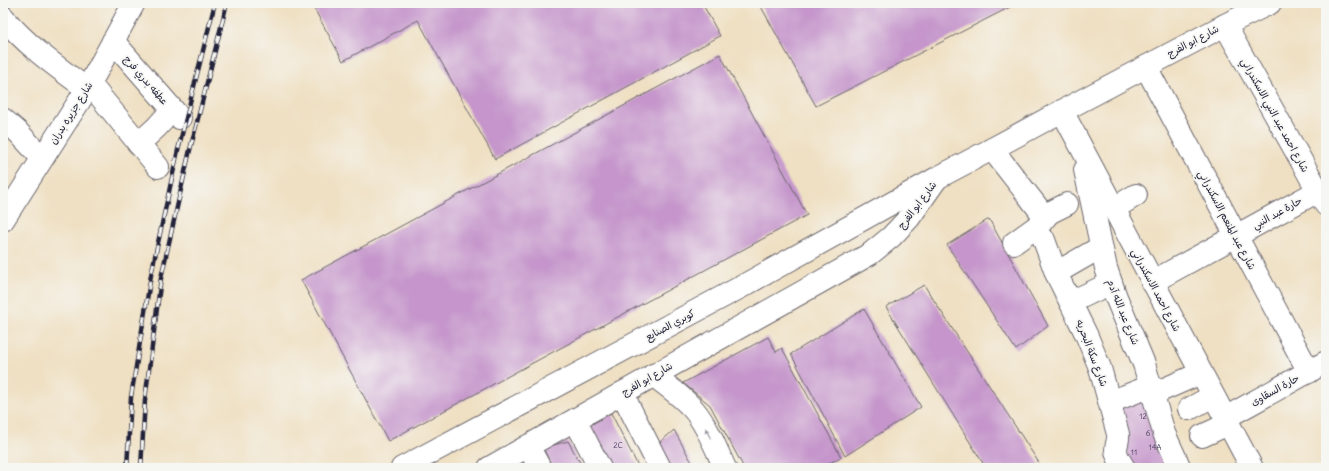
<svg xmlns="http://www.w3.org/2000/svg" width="1329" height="471" font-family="Delius,'Playpen Sans Arabic',sans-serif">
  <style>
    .building { fill: #c595cb }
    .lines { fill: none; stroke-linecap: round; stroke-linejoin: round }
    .minor-casing { stroke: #6a646b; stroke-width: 24 }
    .major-casing { stroke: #6a646b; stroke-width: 24 }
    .minor { stroke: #fff; stroke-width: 22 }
    .major { stroke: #fff; stroke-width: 22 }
    .rail-casing { stroke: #22223b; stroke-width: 4.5 }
    .rail { stroke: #f6f6f2; stroke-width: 3; stroke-dasharray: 9; stroke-linecap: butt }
    .oneway { fill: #9c9ca7 }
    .labels { text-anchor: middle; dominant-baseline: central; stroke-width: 3.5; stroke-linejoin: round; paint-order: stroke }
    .number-label { font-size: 8px; fill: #4b3f5f }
    .street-label { font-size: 10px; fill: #22223b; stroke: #f6f6f2 }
  </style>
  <rect width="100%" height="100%" fill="#f6f6f2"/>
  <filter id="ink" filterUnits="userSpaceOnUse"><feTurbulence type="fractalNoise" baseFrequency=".025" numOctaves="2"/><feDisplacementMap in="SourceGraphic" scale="8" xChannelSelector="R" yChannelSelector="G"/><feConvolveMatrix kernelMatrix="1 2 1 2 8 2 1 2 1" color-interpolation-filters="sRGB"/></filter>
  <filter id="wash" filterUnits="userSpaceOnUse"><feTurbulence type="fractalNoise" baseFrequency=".012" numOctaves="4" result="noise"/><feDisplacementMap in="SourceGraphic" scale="16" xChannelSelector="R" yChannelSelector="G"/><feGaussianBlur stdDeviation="0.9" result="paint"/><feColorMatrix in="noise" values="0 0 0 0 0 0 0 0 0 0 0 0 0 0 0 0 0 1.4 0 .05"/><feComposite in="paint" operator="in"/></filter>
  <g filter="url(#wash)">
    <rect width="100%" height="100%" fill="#efe0c3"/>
    <g id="blocks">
      <!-- building -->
      <g class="building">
        <path d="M311 3H702L720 36 495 159 418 20 343 61Z"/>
        <path d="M759 3H1018L816 106Z"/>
        <path d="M720 54 807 215 388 441 301 280Z"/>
        <path d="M989 219 1048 326 1016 350 947 245Z"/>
        <path d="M924 285 1041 466 1038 468H986L886 307Z"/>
        <path d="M864 309 921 407 845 456 791 354Z"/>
        <path d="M768 337 776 352 782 348 841 457 820 468H744L710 405 683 383Z"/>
        <path d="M1145 394 1177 468H1130L1118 406Z"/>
        <path d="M611 413 639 468H611L589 426Z"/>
        <path d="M674 430 695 468H671L658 444Z"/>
        <path d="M568 441 583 468H553L543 448Z"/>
        <path d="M519 462 522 468H506Z"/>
      </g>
    </g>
  </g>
  <g filter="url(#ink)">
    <use href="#blocks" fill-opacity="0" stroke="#6a646b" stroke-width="1"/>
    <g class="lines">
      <!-- minor casing -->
      <g class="minor-casing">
        <g id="minor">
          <path d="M3 17C27 46 57 67 87 89"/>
          <path d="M1225 25 1326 205"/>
          <path d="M113 41 180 118"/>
          <path d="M1146 67 1309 372"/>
          <path d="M90 84 158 167"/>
          <path d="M1062 111 1252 468"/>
          <path d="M3 119 17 131 42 158"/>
          <path d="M138 143C152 133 162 123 172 109"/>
          <path d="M992 149 1045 217"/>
          <path d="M1085 170 1106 268 1116 297 1144 364 1164 433 1180 468"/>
          <path d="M1113 209 1136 195"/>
          <path d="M3 220 87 89 134 3"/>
          <path d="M1044 240 1056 273 1086 334 1100 368 1118 434C1119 440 1116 444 1116 450 1116 456 1121 463 1124 468"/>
          <path d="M1014 243 1039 225 1049 213 1067 204"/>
          <path d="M1056 273 1101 247"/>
          <path d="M1152 282 1318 191"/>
          <path d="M1071 302 1111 283"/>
          <path d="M653 375C667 386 682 396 694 410 708 427 716 449 725 468"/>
          <path d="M622 393 660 468"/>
          <path d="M1153 394 1201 373"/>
          <path d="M1110 402 1151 386"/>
          <path d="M1189 409 1213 396"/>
          <path d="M1225 418 1326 362"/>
          <path d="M575 420 600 468"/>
          <path d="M1202 436 1228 424"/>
          <path d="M528 446 540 468"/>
          <path d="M489 468 870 254 891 237 909 218 937 178"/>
        </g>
      </g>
      <!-- major casing -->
      <g class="major-casing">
        <path id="major" d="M402 468 741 287 937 178 992 149 1062 111 1225 25 1270 3"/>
      </g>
      <!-- minor -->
      <use href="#minor" class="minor"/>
      <!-- major -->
      <use href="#major" class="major"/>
      <!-- rail casing -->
      <g class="rail-casing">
        <g id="rail">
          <path d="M127 468 131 397 151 275 178 150 215 3"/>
          <path d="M141 468 145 400 161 278 189 154 227 3"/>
        </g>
      </g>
      <!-- rail -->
      <use href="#rail" class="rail"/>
    </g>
    <!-- one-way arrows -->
    <defs><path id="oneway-solid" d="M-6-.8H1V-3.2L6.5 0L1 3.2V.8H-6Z"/></defs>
    <use class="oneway" href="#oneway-solid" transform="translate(708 433) rotate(-116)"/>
  </g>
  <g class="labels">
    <!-- number labels -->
    <g class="number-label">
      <text x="1143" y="416">12</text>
      <text x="1148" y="433">6</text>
      <text x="618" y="445">2C</text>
      <text x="1155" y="447">14A</text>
      <text x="1134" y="452">11</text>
    </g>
    <!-- street labels -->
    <g class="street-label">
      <text transform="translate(1193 41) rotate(-28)">شارع ابو الفرج</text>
      <text transform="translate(146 80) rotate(49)">عطفه بدري فرج</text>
      <text transform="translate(71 113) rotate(-58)">شارع جزيره بدران</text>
      <text transform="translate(1275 115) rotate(61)">شارع احمد عبد النبي الاسكندراني</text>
      <text transform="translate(917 205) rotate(-53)">شارع ابو الفرج</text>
      <text transform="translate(1277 213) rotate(-29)">حارة عبد النبي</text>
      <text transform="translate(1227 220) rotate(62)">شارع عبد المنعم الاسكندراني</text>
      <text transform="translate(1156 290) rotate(62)">شارع احمد الاسكندراني</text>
      <text transform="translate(1123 312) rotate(68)">شارع عبد الله آدم</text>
      <text transform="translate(670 325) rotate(-28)">كوبري الصنايع</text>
      <text transform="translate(1092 353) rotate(69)">شارع سكة البحريه</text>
      <text transform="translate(647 379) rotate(-30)">شارع ابو الفرج</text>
      <text transform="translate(1275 390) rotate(-29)">حارة السقاوى</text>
    </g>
  </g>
  <!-- margin -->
  <rect width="1329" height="471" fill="none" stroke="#f6f6f2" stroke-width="16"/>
</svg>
